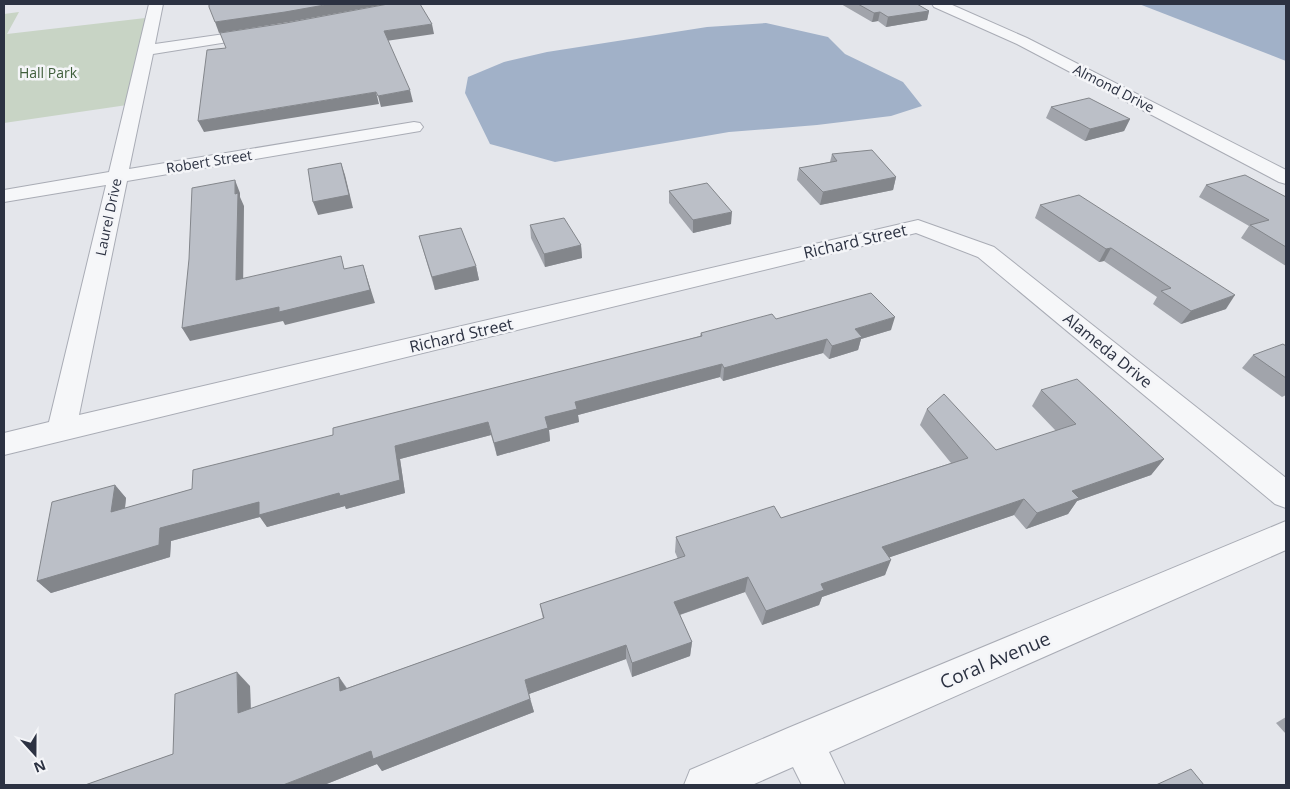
<svg xmlns="http://www.w3.org/2000/svg" width="1290" height="789" font-family="'Open Sans',sans-serif">
  <style>
    .green { fill: #c8d4c5 }
    .water { fill: #a1b1c8 }
    .lines { fill: none; stroke-linecap: round; stroke-linejoin: round }
    .street-casing { stroke: #a9acb5; stroke-width: 2 }
    .street { fill: #f6f7f9; fill-rule: evenodd }
    .wall { fill: #a1a4ab }
    .shaded-wall { fill: #83868b }
    .building { fill: #bbbfc7; stroke: #83868b }
    .labels { text-anchor: middle; dominant-baseline: central; stroke-width: 5; stroke-linejoin: round; paint-order: stroke }
    .far-park-label { font-size: 14px; fill: #3e5d3a; stroke: #f4f5f8 }
    .far-street-label { font-size: 14px; fill: #2c3242; stroke: #f4f5f8 }
    .street-label { font-size: 16px; fill: #2c3242; stroke: #f4f5f8 }
    .near-street-label { font-size: 19px; fill: #2c3242; stroke: #f4f5f8 }
  </style>
  <rect width="100%" height="100%" fill="#e4e6eb"/>
  <!-- green -->
  <path class="green" d="M19 12 7 34 154 17 134 104 4 123V14Z"/>
  <!-- water -->
  <g class="water">
    <path d="M1139 4H1286V61Z"/>
    <path d="M766 23 828 37 845 54 903 82 922 106 891 116 817 125 729 132 555 162 490 144 465 93 468 77 504 62 547 52 707 27Z"/>
  </g>
  <g class="lines">
    <!-- street casing -->
    <g class="street-casing">
      <g id="street">
        <path d="M149 4H163L155 44 259 29 264 30 266 33 264 36 259 37 153 54 129 169 414 122 420 123 423 127 420 131 414 132 127 181 79 415 918 220 994 247 1286 478V508L1275 504 978 257 916 233 4 455V433L49 422 106 185 4 202V190L109 172Z"/>
        <path d="M932 4H950L1027 38 1286 170V184L1279 182 1017 44 934 7Z"/>
        <path d="M1286 521V550L829 752 845 785H802L793 767 752 785H684L690 770 788 728Z"/>
      </g>
    </g>
    <!-- street -->
    <use href="#street" class="street"/>
  </g>
  <!-- wall -->
  <g class="wall">
    <path d="M841 4H917L929 11 927 20 886 27 878 21 872 22Z"/>
    <path d="M1051 107 1130 119 1124 131 1085 141 1046 118Z"/>
    <path d="M832 154 896 177 893 190 820 205 797 180 799 168 830 162Z"/>
    <path d="M1206 185 1286 197V266L1241 238 1249 226 1199 197Z"/>
    <path d="M669 191 731 224 693 233 669 203Z"/>
    <path d="M1040 205 1226 309 1181 324 1153 304 1157 297 1104 261 1099 262 1035 218Z"/>
    <path d="M530 225 581 245 582 258 545 267 531 238Z"/>
    <path d="M419 236 476 266 479 280 435 290Z"/>
    <path d="M776 319 891 330 861 339 858 350 829 359 823 353 723 381 720 377 578 415 579 422 549 430 550 441 497 456 491 435 400 459 405 493 346 509 345 506 267 527 260 517 171 541 170 557 51 593 37 581 115 485 126 498 125 508 192 489 333 435 700 336 701 333Z"/>
    <path d="M1286 346V395L1282 397 1242 368 1253 355Z"/>
    <path d="M1041 390 1164 459 1151 475 1077 501 1068 514 1026 529 1014 515 890 557 885 575 822 597 819 605 762 625 745 592 680 615 692 642 690 656 632 677 626 659 529 694 534 712 382 771 377 764 324 785H85L173 754 250 686 251 709 339 677 347 688 543 619 540 604 678 559 675 552 676 537 781 518 951 463 920 425 927 409 996 450 1056 431 1032 406Z"/>
    <path d="M1286 717V734L1276 723Z"/>
  </g>
  <!-- shaded-wall -->
  <g class="shaded-wall">
    <path d="M330 4H387L289 22 219 33 215 22Z"/>
    <path d="M929 11 927 20 886 27 888 17Z"/>
    <path d="M880 12 878 21 872 22 874 13Z"/>
    <path d="M432 24 434 34 386 41 384 31Z"/>
    <path d="M410 90 413 102 381 107 378 96Z"/>
    <path d="M376 92 379 104 204 132 198 121Z"/>
    <path d="M1130 119 1124 131 1085 141 1090 129Z"/>
    <path d="M341 163 345 175 353 208 318 215 313 202Z"/>
    <path d="M896 177 893 190 820 205 823 192Z"/>
    <path d="M235 180 240 193V197L244 206 243 293 236 280Z"/>
    <path d="M732 212 731 224 693 233V220Z"/>
    <path d="M581 245 582 258 545 267 544 254Z"/>
    <path d="M1111 248 1104 261 1099 262 1106 249Z"/>
    <path d="M363 265 375 303 285 325 283 321 190 341 182 328Z"/>
    <path d="M476 266 479 280 435 290 432 277Z"/>
    <path d="M1235 295 1226 309 1181 324 1191 311Z"/>
    <path d="M895 317 891 330 861 339 858 350 829 359 832 346 855 329Z"/>
    <path d="M827 339 823 353 723 381 724 368Z"/>
    <path d="M722 364 720 377 578 415 579 422 549 430 550 441 497 456 494 443 575 402Z"/>
    <path d="M488 422 491 435 400 459 405 493 346 509 345 506 267 527 260 517 171 541 170 557 51 593 37 581 160 528 395 446Z"/>
    <path d="M1164 459 1151 475 1077 501 1068 514 1026 529 1037 513 1072 491Z"/>
    <path d="M115 485 126 498 123 524 111 512Z"/>
    <path d="M1024 499 1014 515 876 562 882 547Z"/>
    <path d="M891 560 885 575 822 597 819 605 762 625 766 611 821 584Z"/>
    <path d="M748 577 745 592 673 617 674 602Z"/>
    <path d="M692 642 690 656 632 677V663Z"/>
    <path d="M626 645V659L529 694 525 680Z"/>
    <path d="M237 672 250 686 251 726 238 713Z"/>
    <path d="M339 677 348 691H340Z"/>
    <path d="M530 699 534 712 382 771 377 764 324 785H283L371 751Z"/>
  </g>
  <!-- building -->
  <g class="building">
    <path d="M209 4H330L285 12 215 22 209 7Z"/>
    <path d="M388 4H420L432 24 384 31 410 90 378 96 376 92 198 121 207 50 226 48 220 33 286 23Z"/>
    <path d="M858 4H917L929 11 888 17 880 12 874 13Z"/>
    <path d="M1089 98 1130 119 1090 129 1051 107Z"/>
    <path d="M872 150 896 177 823 192 799 168 837 161 832 154Z"/>
    <path d="M341 163 349 195 313 202 308 169Z"/>
    <path d="M1245 175 1286 197V247L1250 225 1269 220 1206 185Z"/>
    <path d="M235 180V194L238 193 236 280 341 256 344 269 363 265 370 290 279 312V307L182 328 189 259 192 188Z"/>
    <path d="M707 183 732 212 693 220 669 191Z"/>
    <path d="M1079 195 1235 295 1191 311 1161 291 1171 288 1111 248 1106 249 1040 205Z"/>
    <path d="M564 218 581 245 544 254 530 225Z"/>
    <path d="M461 228 476 266 432 277 419 236Z"/>
    <path d="M871 293 895 317 855 329 862 337 832 346 827 339 724 368 722 364 575 402 577 409 545 417 548 428 494 443 488 422 395 446 400 480 340 496 339 493 259 515V502L160 528 159 545 37 581 52 502 115 485 111 512 192 489 193 470 333 435V428L702 336 701 333 772 314 776 319Z"/>
    <path d="M1283 344 1286 346V378L1253 355Z"/>
    <path d="M1077 379 1164 459 1072 491 1079 498 1037 513 1024 499 882 547 891 560 821 584 824 590 766 611 748 577 674 602 692 642 632 663 626 645 525 680 530 699 373 759 371 751 283 785H85L173 754 175 694 237 672 238 713 339 677 340 691 544 618 540 604 685 556 676 537 774 506 781 518 968 458 927 409 944 394 996 450 1076 424 1041 390Z"/>
    <path d="M1191 769 1204 785H1156Z"/>
  </g>
  <g class="labels">
    <!-- far-park labels -->
    <g class="far-park-label">
      <text x="48" y="72">Hall Park</text>
    </g>
    <!-- far-street labels -->
    <g class="far-street-label">
      <text transform="translate(1114 88) rotate(27)">Almond Drive</text>
      <text transform="translate(209 161) rotate(-9)">Robert Street</text>
      <text transform="translate(108 217) rotate(-78)">Laurel Drive</text>
    </g>
    <!-- street labels -->
    <g class="street-label">
      <text transform="translate(855 241) rotate(-13)">Richard Street</text>
      <text transform="translate(461 335) rotate(-13)">Richard Street</text>
      <text transform="translate(1108 350) rotate(39)">Alameda Drive</text>
    </g>
    <!-- near-street labels -->
    <g class="near-street-label">
      <text transform="translate(995 660) rotate(-23)">Coral Avenue</text>
    </g>
  </g>
  <!-- border -->
  <rect width="1290" height="789" fill="none" stroke="#2c3242" stroke-width="10"/>
  <!-- north arrow -->
  <g transform="translate(35 754) rotate(159)" stroke="#f4f5f8" stroke-width="4" paint-order="stroke">
  <path d="M0-4L9 19L0 12L-9 19Z" fill="#2c3242"/>
  <text y="-8" font-size="14" font-weight="bold" text-anchor="middle" fill="#2c3242">N</text>
  </g>
</svg>
